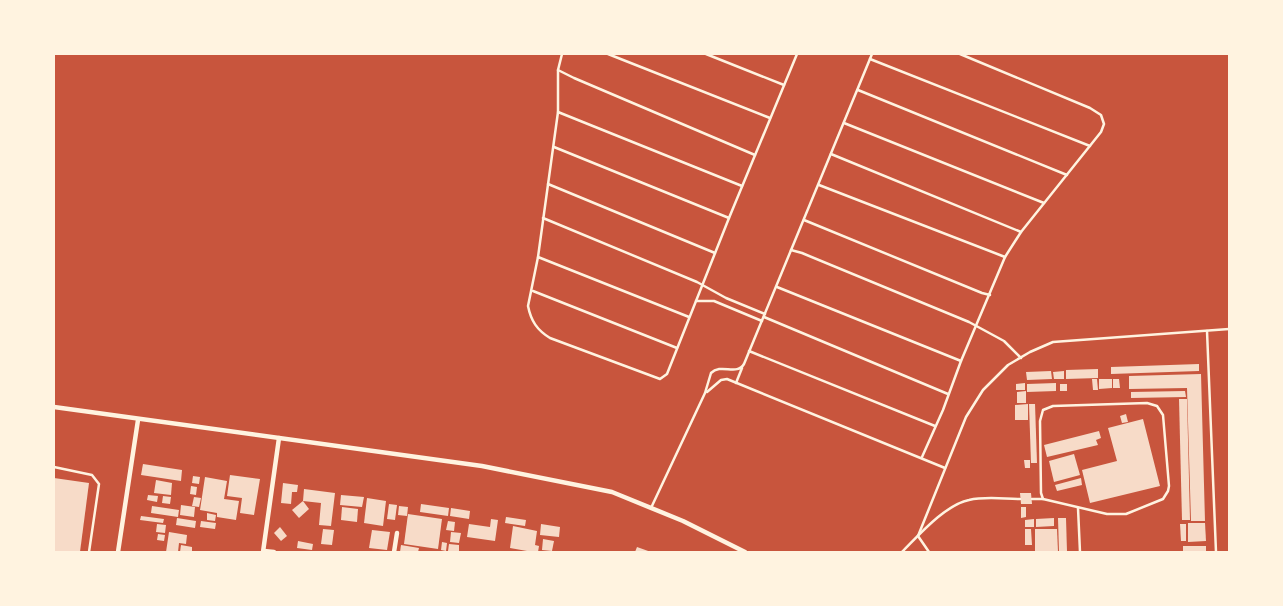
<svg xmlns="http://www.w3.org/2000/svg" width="1283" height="606" font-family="'DejaVu Sans',sans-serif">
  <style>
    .building { fill: #f7dbc8 }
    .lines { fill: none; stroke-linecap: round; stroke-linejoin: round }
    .service { stroke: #fff3e0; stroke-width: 2.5 }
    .minor { stroke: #fff3e0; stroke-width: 4.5 }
  </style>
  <rect width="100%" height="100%" fill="#c8553d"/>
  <!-- building -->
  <g class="building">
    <path d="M1199 364V371L1111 374V367Z"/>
    <path d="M1098 369V378L1066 379V370Z"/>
    <path d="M1051 371 1052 379 1027 380 1026 372Z"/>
    <path d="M1064 371V379H1054L1053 372Z"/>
    <path d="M1201 374 1205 521H1191L1187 388 1129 389V376Z"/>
    <path d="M1092 379H1097L1098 390H1093Z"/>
    <path d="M1099 379H1112V388L1099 389Z"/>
    <path d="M1113 379H1119L1120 388H1113Z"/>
    <path d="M1025 383V390H1016V384Z"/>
    <path d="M1056 383V391L1027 392V384Z"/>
    <rect x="1060" y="384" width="7" height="7"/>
    <path d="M1026 391V403H1017V392Z"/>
    <path d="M1185 391 1186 397 1131 398V392Z"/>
    <path d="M1179 399H1187L1190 520H1182Z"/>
    <path d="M1028 404V420H1015V405Z"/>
    <path d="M1029 404H1035L1037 463H1031Z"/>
    <path d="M1126 414 1128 422 1122 423 1120 416Z"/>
    <path d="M1143 419 1160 486 1090 503 1082 470 1117 461 1108 428Z"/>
    <path d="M1099 431 1101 438 1096 440 1098 445 1047 457 1044 445Z"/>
    <path d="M1074 454 1080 475 1054 482 1049 461Z"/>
    <path d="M1024 460H1030V468H1025Z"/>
    <path d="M143 464 182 470 181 481 141 475Z"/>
    <path d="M230 475 260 479 254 515 240 513 242 498 227 496Z"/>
    <path d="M193 476 200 477 199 484 192 483Z"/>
    <path d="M205 477 227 481 224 499 239 501 236 520 217 517V513L200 510Z"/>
    <path d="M54 478 89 483 80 552H54Z"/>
    <path d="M1081 478 1082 485 1057 491 1055 485Z"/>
    <path d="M156 480 172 483 171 495 154 493Z"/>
    <path d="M283 483 298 485 297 492H292L291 504 281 503Z"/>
    <path d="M191 486 197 487 196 495 190 494Z"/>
    <path d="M304 489 335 493 331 526 319 525 321 503 303 501Z"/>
    <path d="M1020 493H1031L1032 504H1021Z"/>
    <path d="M148 495 158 496 157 502 147 500Z"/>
    <path d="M341 495 364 497 362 507 340 505Z"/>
    <path d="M163 496 171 497 170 504 162 503Z"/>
    <path d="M194 497 201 498 199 507 192 506Z"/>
    <path d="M367 498 386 501 383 526 364 523Z"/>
    <path d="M303 501 309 509 299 518 292 510Z"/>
    <path d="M389 504 397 505 395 520 387 519Z"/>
    <path d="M421 504 449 508 448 516 420 512Z"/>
    <path d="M181 505 195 507 194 517 180 515Z"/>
    <path d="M152 506 179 510 178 517 151 513Z"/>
    <path d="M399 506 408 507 407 516 398 515Z"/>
    <path d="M342 507 358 509 357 522 341 520Z"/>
    <path d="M1021 507H1026V517L1021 518Z"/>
    <path d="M451 508 470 511 469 519 450 516Z"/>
    <path d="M207 513 216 515 215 521 207 520Z"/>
    <path d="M408 514 442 519 438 549 404 544Z"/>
    <path d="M141 516 164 519 163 523 140 520Z"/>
    <path d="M506 517 526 520 525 526 505 523Z"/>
    <path d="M177 518 196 521 195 528 176 525Z"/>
    <path d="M1054 518V526L1036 527V519Z"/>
    <path d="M1058 518H1066L1067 552H1059Z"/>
    <path d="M491 519 498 520 495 541 467 537 469 524 490 527Z"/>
    <path d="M1034 519V527H1025V520Z"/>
    <path d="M201 521 216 523 215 529 200 527Z"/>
    <path d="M448 521 455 522 454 531 446 530Z"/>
    <path d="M1188 523H1205L1206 541 1188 542Z"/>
    <path d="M157 524 166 525 165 533 156 532Z"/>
    <path d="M541 524 560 527 559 537 540 535Z"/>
    <path d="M1180 524H1186V541H1181Z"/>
    <path d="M513 526 537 531 535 545 539 546 538 552H527V551L510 548Z"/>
    <path d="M280 527 287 536 281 541 274 533Z"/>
    <path d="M323 529 334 530 332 545 321 544Z"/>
    <path d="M1025 529H1031L1032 545H1025Z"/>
    <path d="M1035 529H1057L1058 552H1035Z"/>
    <path d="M372 530 390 532 387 550 369 548Z"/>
    <path d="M169 532 187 535 186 544 179 543 178 552H166Z"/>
    <path d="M451 532 461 533 459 543 450 542Z"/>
    <path d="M158 534 165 535 164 541 157 540Z"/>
    <path d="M543 539 554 541 552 551 542 550Z"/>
    <path d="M298 541 313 544 312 550 297 548Z"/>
    <path d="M442 542 447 543 446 551 441 550Z"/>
    <path d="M449 544 459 545V552L448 551Z"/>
    <path d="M181 545 192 547V552H180Z"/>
    <path d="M401 545 419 548 418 552H400Z"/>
    <rect x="1183" y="546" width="23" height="6"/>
    <path d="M637 547 651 552H635Z"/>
  </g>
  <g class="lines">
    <!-- service -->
    <g class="service">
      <path d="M562 54 558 70V112L538 257 528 306C531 321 537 330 550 338L660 379 667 374 729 218 797 54"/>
      <path d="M608 54 770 118"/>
      <path d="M706 54 784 85"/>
      <path d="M870 59 1090 146"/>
      <path d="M558 70 574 78 755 155"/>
      <path d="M858 90 1067 175"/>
      <path d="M558 112 742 186"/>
      <path d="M844 123 1044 203"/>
      <path d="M554 147 729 218"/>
      <path d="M831 154 1021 232"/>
      <path d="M548 184 715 253"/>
      <path d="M819 185 1005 257"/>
      <path d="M543 218 697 282 726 298 765 314"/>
      <path d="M804 220 982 293 990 295"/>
      <path d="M791 250 802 253 969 322 1004 341 1021 358"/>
      <path d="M538 257 689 317"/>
      <path d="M777 287 961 361"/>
      <path d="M533 291 677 348"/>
      <path d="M696 301H714L762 321"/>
      <path d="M764 317 948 394"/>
      <path d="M1207 331 1216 552"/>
      <path d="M749 351 935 426"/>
      <path d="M736 383 742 368"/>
      <path d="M707 392 721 380 727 379 945 468"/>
      <path d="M1147 403 1157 406 1163 415 1169 486 1168 491 1163 499 1126 514H1107L1043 499 1041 493 1040 421 1043 410 1053 406Z"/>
      <path d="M922 457 943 410 961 361 1005 257 1021 232 1101 132 1104 124 1101 115 1090 108 960 54"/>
      <path d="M54 467 92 475 99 484 89 552"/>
      <path d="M1032 499H1043"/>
      <path d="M651 508 705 393 711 373C721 363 737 376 744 364L872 54"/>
      <path d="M1078 508 1080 552"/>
      <path d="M902 552C919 535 945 505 969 500 986 496 1004 499 1020 499"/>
      <path d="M929 552 918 536 966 417 983 390 1008 365 1030 352 1053 342 1229 329"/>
    </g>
    <!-- minor -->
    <g class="minor">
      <path d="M54 407 482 466 612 492 683 521 745 552"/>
      <path d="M264 551 274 552"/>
      <path d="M118 552 138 420"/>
      <path d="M263 552 279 438"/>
      <path d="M394 552 397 533"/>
    </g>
  </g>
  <!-- border -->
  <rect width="1283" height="606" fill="none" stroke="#fff3e0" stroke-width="110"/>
</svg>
